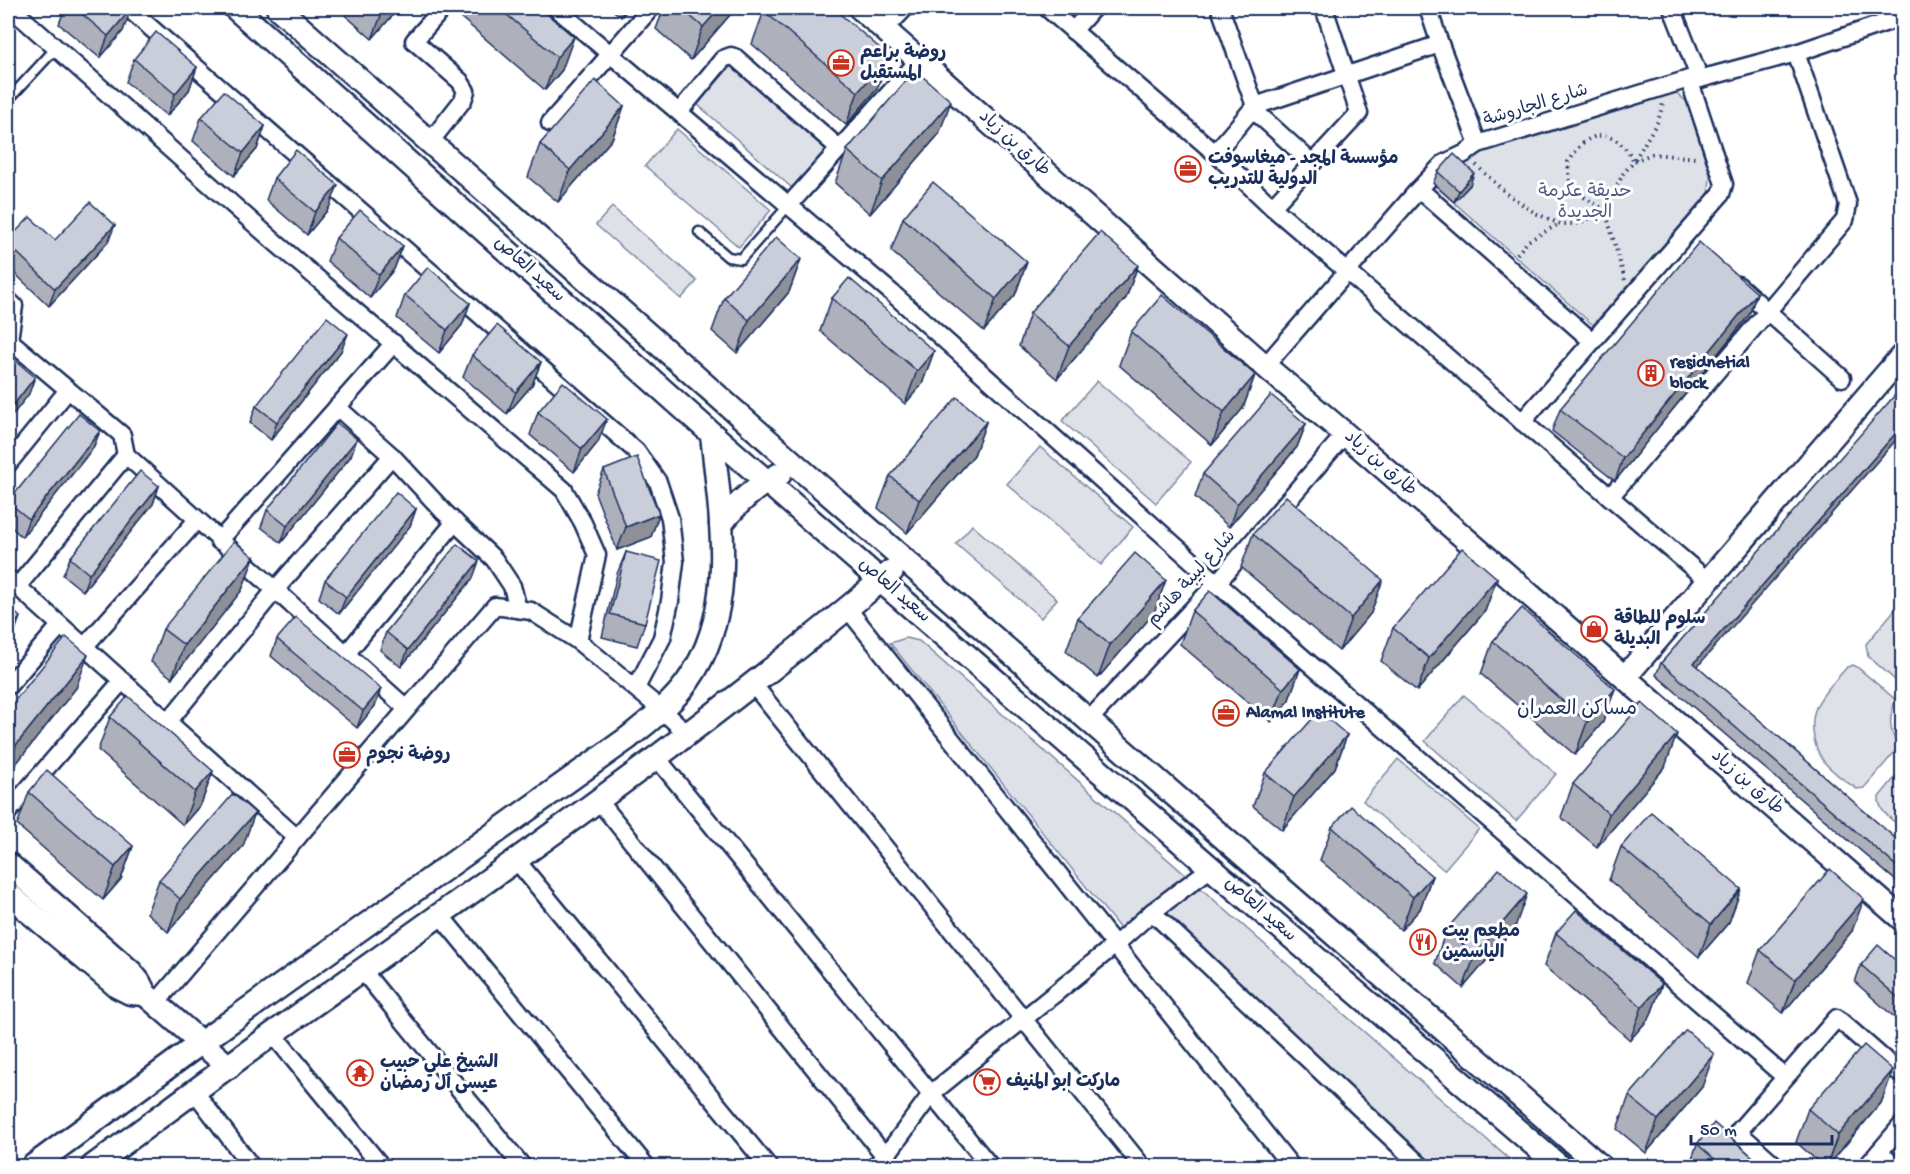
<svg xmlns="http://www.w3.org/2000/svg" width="1910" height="1174" font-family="'Gochi Hand','Playpen Sans Arabic',sans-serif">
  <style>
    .green { fill: #dee1e7; stroke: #7c88a2; stroke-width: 1.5 }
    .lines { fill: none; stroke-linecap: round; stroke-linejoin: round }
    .lane-casing { stroke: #1b2f5e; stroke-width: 13 }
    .street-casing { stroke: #1b2f5e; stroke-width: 21 }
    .secondary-casing { stroke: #1b2f5e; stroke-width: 27 }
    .path { stroke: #1b2f5e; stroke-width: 4; stroke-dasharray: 1.5 4.5; stroke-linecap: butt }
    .lane { stroke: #fff; stroke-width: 8 }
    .street { stroke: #fff; stroke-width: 16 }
    .secondary { stroke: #fff; stroke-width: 22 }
    .wall { fill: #aeb1bb; stroke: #1b2f5e; stroke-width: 1.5 }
    .shaded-wall { fill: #8d9099; stroke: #1b2f5e; stroke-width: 1.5 }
    .building { fill: #caceda; stroke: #1b2f5e; stroke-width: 1.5 }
    .labels { text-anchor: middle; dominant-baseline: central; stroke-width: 6; stroke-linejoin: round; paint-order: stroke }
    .poi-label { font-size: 18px; font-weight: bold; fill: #1b2f5e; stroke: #fff; text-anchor: start }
    .street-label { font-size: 18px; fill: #1b2f5e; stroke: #fff }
    .park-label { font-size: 18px; fill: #4c5c80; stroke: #fff }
    .neighbourhood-label { font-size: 20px; fill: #1b2f5e; stroke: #fff }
  </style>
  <rect width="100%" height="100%" fill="#fff"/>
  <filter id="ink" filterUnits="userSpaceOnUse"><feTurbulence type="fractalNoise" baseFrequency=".0167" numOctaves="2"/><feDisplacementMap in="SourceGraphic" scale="12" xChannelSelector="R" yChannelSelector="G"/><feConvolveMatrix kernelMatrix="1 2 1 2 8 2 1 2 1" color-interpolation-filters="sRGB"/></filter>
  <g filter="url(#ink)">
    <!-- green -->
    <g class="green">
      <path d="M731 66 826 150 792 188 697 104Z"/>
      <path d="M1668 86 1687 102 1710 174 1709 193 1593 325 1432 183 1443 164Z"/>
      <path d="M677 129 771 210 739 247 645 166Z"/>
      <path d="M612 207 697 281 681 299 596 225Z"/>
      <path d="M1097 381 1191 462 1156 503 1062 421Z"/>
      <path d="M1040 447 1133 527 1101 565 1007 484Z"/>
      <path d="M972 525 1057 599 1041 618 956 544Z"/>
      <path d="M1902 601V686L1868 656 1866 644Z"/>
      <path d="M906 638 919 641 1517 1166H1431L1149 904 1121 930 890 643Z"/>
      <path d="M1853 665 1857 667 1896 700C1888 717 1889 731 1899 747L1864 788 1857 789C1846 782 1833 772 1824 762 1812 746 1808 717 1820 700 1827 688 1838 678 1847 667Z"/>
      <path d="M1464 695 1556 774 1516 821 1425 741Z"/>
      <path d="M1398 759 1479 829 1444 870 1363 801Z"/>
      <path d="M1902 769V828C1892 819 1878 812 1879 797Z"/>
    </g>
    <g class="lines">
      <!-- lane casing -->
      <g class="lane-casing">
        <g id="lane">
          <path d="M8 100 56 48"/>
          <path d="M699 232 728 257 741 259 789 205"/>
        </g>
      </g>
      <!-- street casing -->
      <g class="street-casing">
        <g id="street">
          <path d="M11 8 276 243 564 490 583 523 597 555 578 641"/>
          <path d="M128 8 636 451 658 482 670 518 675 562 670 601 662 638 636 688"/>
          <path d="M556 8 892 293 1217 583 1785 1077"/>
          <path d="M1047 8 1215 153 1272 207 1708 581"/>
          <path d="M1428 8 1440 44 1478 144"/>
          <path d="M1672 8 1700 79"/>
          <path d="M885 29 905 8"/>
          <path d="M1073 31 1093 8"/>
          <path d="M679 112 723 59 731 56 736 58 840 149"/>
          <path d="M550 123 651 8"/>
          <path d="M430 142 463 100 466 91 460 81 414 41 443 8"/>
          <path d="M1215 153 1255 106 1220 8"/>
          <path d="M1312 163 1258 114 1255 106 1440 44"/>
          <path d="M1419 189 1592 341"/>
          <path d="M789 205 919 60"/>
          <path d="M1272 207 1359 113 1324 8"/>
          <path d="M1738 285 1842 378"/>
          <path d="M8 300 14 306 9 340 122 435 126 455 406 708"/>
          <path d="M1265 366 1419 189 1443 164 1464 154 1478 144 1689 79H1700L1796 53 1902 17"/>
          <path d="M337 407 392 456"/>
          <path d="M1522 422 1721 194 1724 184 1689 79"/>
          <path d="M8 464 68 390"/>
          <path d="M1610 497 1845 220 1848 204 1796 53"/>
          <path d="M219 541 394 343"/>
          <path d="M8 578 297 838"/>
          <path d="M17 587 126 455"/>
          <path d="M847 608 1291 1166"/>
          <path d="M84 647 197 520"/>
          <path d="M346 654 455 522"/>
          <path d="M752 683 1142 1166"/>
          <path d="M8 686 60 626"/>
          <path d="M1088 721 1217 583 1345 434"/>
          <path d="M168 722 275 590 392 456 444 512 494 559 512 586 518 609"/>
          <path d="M657 758 990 1166"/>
          <path d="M599 801 893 1166"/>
          <path d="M8 812 122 681"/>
          <path d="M517 861 768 1166"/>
          <path d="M1152 912 1421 1166"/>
          <path d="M440 915 646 1166"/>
          <path d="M362 970 522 1166"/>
          <path d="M156 1003 495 606 531 611 578 641 663 711 688 734"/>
          <path d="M273 1034 381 1166"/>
          <path d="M195 1092 251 1166"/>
          <path d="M1879 1152 1895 1166"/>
          <path d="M875 1166 885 1157 932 1093 1115 945 1152 912 1211 868"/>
          <path d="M1776 1166 1738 1132 1837 1018 1902 1075"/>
          <path d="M1867 1166 1902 1125"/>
        </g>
      </g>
      <!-- secondary casing -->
      <g class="secondary-casing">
        <g id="secondary">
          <path d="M235 8 712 434 1211 868 1559 1166"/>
          <path d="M278 8 798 467 1600 1166"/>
          <path d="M860 8 1265 366 1345 434 1902 919"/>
          <path d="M721 524C738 502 755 487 780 474"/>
          <path d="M1625 677 1902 356"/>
          <path d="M8 864 131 972 139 982 145 994 229 1067"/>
          <path d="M8 894 118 987 130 993 145 994"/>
          <path d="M33 1166 202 1042 628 738C650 720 672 704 688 681 739 609 720 515 712 434"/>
          <path d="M93 1166C153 1122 213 1077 274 1033 483 883 696 737 892 571"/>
        </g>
      </g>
      <!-- path -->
      <g class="path">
        <path d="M1476 165 1506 193 1535 213 1560 224H1580L1605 210 1623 174 1634 161 1652 154 1697 158"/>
        <path d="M1517 254 1528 241 1559 224"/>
        <path d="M1625 280 1605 210 1584 197 1570 183 1568 162C1573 157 1577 148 1583 143 1605 126 1623 142 1634 161L1658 121 1663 104"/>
      </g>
      <!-- lane -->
      <use href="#lane" class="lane"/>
      <!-- street -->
      <use href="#street" class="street"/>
      <!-- secondary -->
      <use href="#secondary" class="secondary"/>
    </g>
    <!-- wall -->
    <g class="wall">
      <path d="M65 8H130L123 31 100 58 59 24Z"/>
      <path d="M348 8H399L372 39 345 15Z"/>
      <path d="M462 8H540L562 70 545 90 459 16Z"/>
      <path d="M610 8H629L621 17Z"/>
      <path d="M664 8H736L691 60 656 29Z"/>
      <path d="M764 11 889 56 877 89 846 125 752 44Z"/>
      <path d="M134 59 197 67 189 90 167 116 126 82Z"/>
      <path d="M624 106 612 139 558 202 528 177 540 144Z"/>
      <path d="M201 118 265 126 257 149 234 176 193 141Z"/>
      <path d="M939 134 870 214 835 183 847 150Z"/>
      <path d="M1438 172 1470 185 1454 202 1433 183Z"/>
      <path d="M274 178 329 208 307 235 266 200Z"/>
      <path d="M903 218 1027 262 1015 295 984 331 891 251Z"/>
      <path d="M336 238 403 246 394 269 370 298 327 261Z"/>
      <path d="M8 240H55L108 242 49 306 8 267Z"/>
      <path d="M801 259 789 292 737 353 712 331 724 298Z"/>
      <path d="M1138 265 1126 298 1057 379 1019 346 1030 313Z"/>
      <path d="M1757 293 1749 315 1615 481 1552 431 1560 409Z"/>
      <path d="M405 295 470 303 462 325 439 353 397 318Z"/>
      <path d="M832 298 934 351 922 384 905 404 820 331Z"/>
      <path d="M1131 332 1255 375 1243 408 1212 445 1119 365Z"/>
      <path d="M341 351 271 440 250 423 256 406Z"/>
      <path d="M472 355 541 362 532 385 507 414 463 377Z"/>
      <path d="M538 412 598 442 574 472 530 435Z"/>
      <path d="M986 422 974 455 907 533 878 508 890 476Z"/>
      <path d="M1306 424 1297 447 1229 527 1195 497 1203 474Z"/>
      <path d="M100 431 93 448 22 537 8 524V502Z"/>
      <path d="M1902 433 1697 666 1902 844V886L1656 675 1661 663Z"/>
      <path d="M351 456 281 543 261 527 267 510Z"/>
      <path d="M604 470 659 514 651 537 617 550 595 493Z"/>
      <path d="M159 486 153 504 83 591 63 575 70 558Z"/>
      <path d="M416 509 410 526 339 614 319 598 325 580Z"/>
      <path d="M1253 534 1371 613 1339 651 1241 567Z"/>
      <path d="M626 552 645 623 637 646 602 637 617 574Z"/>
      <path d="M254 557 242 590 172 678 151 662 163 629Z"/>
      <path d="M473 578 401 667 380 650 386 632Z"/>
      <path d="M1497 578 1485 611 1417 691 1381 661 1393 628Z"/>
      <path d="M1192 611 1300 669 1288 702 1271 722 1180 644Z"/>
      <path d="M1154 613 1098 678 1066 651 1078 618Z"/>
      <path d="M277 639 375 706 357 728 271 656Z"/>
      <path d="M1493 641 1603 722 1575 755 1481 674Z"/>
      <path d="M76 688 8 774V709Z"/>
      <path d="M110 717 213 771 201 804 183 825 98 750Z"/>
      <path d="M1347 735 1335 768 1282 830 1253 806 1265 773Z"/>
      <path d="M1665 767 1597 847 1561 817 1573 784Z"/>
      <path d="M29 792 133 846 121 879 103 900 17 825Z"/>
      <path d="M1332 827 1432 876 1420 909 1401 930 1320 860Z"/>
      <path d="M243 846 168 932 147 913 159 880Z"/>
      <path d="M1621 847 1741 889 1729 922 1699 957 1609 880Z"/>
      <path d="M1515 927 1463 988 1435 963 1446 930Z"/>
      <path d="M1852 931 1783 1013 1748 983 1760 950Z"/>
      <path d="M1556 933 1662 984 1650 1017 1630 1040 1544 966Z"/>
      <path d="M1861 965 1902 966V1024L1855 982Z"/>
      <path d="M1893 1070 1881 1103 1827 1167H1824L1796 1142 1808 1109Z"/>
      <path d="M1702 1087 1646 1153 1617 1129 1629 1096Z"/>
      <path d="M1697 1144 1764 1167H1689Z"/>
    </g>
    <!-- shaded-wall -->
    <g class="shaded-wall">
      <path d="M384 8H399L372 39Z"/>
      <path d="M624 8H629L621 17Z"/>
      <path d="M720 8H736L691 60 703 27Z"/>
      <path d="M131 9 123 31 100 58 108 36Z"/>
      <path d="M574 37 562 70 545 90 557 57Z"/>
      <path d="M889 56 877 89 846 125 858 92Z"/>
      <path d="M197 67 189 90 167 116 175 94Z"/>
      <path d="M951 101 939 134 870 214 882 181Z"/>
      <path d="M624 106 612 139 558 202 570 170Z"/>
      <path d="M265 126 257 149 234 176 243 153Z"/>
      <path d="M1474 173 1470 185 1454 202 1459 191Z"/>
      <path d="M338 185 329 208 307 235 315 212Z"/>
      <path d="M115 225 108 242 49 306 55 289Z"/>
      <path d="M403 246 394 269 370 298 379 275Z"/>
      <path d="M801 259 789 292 737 353 749 320Z"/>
      <path d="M1027 262 1015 295 984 331 996 299Z"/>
      <path d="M1138 265 1126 298 1057 379 1069 346Z"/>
      <path d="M1757 293 1749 315 1615 481 1623 458Z"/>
      <path d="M470 303 462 325 439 353 447 330Z"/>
      <path d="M348 334 341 351 271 440 277 422Z"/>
      <path d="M934 351 922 384 905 404 917 371Z"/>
      <path d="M541 362 532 385 507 414 516 392Z"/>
      <path d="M1255 375 1243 408 1212 445 1224 412Z"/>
      <path d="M35 377 29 394 8 421V412Z"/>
      <path d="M607 419 598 442 574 472 582 449Z"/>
      <path d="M986 422 974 455 907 533 919 500Z"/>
      <path d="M1306 424 1297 447 1229 527 1237 504Z"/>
      <path d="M1902 426V433L1690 675 1694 663Z"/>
      <path d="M100 431 93 448 22 537 29 519Z"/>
      <path d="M357 439 351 456 281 543 287 526Z"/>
      <path d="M159 486 153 504 83 591 89 574Z"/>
      <path d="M416 509 410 526 339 614 346 597Z"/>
      <path d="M659 514 651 537 617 550 626 527Z"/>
      <path d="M254 557 242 590 172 678 184 645Z"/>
      <path d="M479 561 473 578 401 667 408 650Z"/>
      <path d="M1497 578 1485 611 1417 691 1429 658Z"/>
      <path d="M1166 580 1154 613 1098 678 1110 645Z"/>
      <path d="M1383 580 1371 613 1339 651 1351 618Z"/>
      <path d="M20 617 14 634 8 642V633Z"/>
      <path d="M88 655 76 688 8 774V768L16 745Z"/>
      <path d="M1300 669 1288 702 1271 722 1283 689Z"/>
      <path d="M381 689 375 706 357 728 363 711Z"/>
      <path d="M1615 689 1603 722 1575 755 1587 722Z"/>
      <path d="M1677 734 1665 767 1597 847 1609 814Z"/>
      <path d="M1347 735 1335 768 1282 830 1294 797Z"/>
      <path d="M213 771 201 804 183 825 195 792Z"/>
      <path d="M255 813 243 846 168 932 180 899Z"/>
      <path d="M133 846 121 879 103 900 115 867Z"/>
      <path d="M1432 876 1420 909 1401 930 1413 897Z"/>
      <path d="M1741 889 1729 922 1699 957 1711 924Z"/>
      <path d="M1527 894 1515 927 1463 988 1475 955Z"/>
      <path d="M1864 899 1852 931 1783 1013 1795 980Z"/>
      <path d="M1662 984 1650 1017 1630 1040 1642 1007Z"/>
      <path d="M1714 1054 1702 1087 1646 1153 1658 1120Z"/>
      <path d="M1893 1070 1881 1103 1826 1167 1838 1135Z"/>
    </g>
    <!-- building -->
    <g class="building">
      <path d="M75 8H130L131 9 108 36Z"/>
      <path d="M499 8H540L574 37 557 57Z"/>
      <path d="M681 8H720L703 27Z"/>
      <path d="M767 8H833L889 56 858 92 764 11Z"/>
      <path d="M156 32 197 67 175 94 134 59Z"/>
      <path d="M915 70 951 101 882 181 847 150Z"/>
      <path d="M595 80 624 106 570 170 540 144Z"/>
      <path d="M224 91 265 126 243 153 201 118Z"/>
      <path d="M296 150 338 185 315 212 274 178Z"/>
      <path d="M1454 154 1474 173 1459 191 1438 172Z"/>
      <path d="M933 182 1027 262 996 299 903 218Z"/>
      <path d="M90 202 115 225 55 289 8 244V240L30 217 55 240Z"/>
      <path d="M360 210 403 246 379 275 336 238Z"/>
      <path d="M1100 232 1138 265 1069 346 1030 313Z"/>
      <path d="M776 237 801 259 749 320 724 298Z"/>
      <path d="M1699 242 1757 293 1623 458 1560 409Z"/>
      <path d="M428 267 470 303 447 330 405 295Z"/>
      <path d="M849 278 934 351 917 371 832 298Z"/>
      <path d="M1162 295 1255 375 1224 412 1131 332Z"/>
      <path d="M327 317 348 334 277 422 256 406Z"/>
      <path d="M497 325 541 362 516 392 472 355Z"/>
      <path d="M16 361 35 377 8 412V372Z"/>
      <path d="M563 382 607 419 582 449 538 412Z"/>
      <path d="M1271 395 1306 424 1237 504 1203 474Z"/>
      <path d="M1895 395 1902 402V426L1694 663 1902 844V871L1661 663Z"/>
      <path d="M957 397 986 422 919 500 890 476Z"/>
      <path d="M79 414 100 431 29 519 8 502Z"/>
      <path d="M337 423 357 439 287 526 267 510Z"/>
      <path d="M637 457 659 514 626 527 604 470Z"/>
      <path d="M140 471 159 486 89 574 70 558Z"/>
      <path d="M396 492 416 509 346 597 325 580Z"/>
      <path d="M1286 496 1383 580 1351 618 1253 534Z"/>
      <path d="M234 541 254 557 184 645 163 629Z"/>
      <path d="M457 544 479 561 408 650 386 632Z"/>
      <path d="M1462 548 1497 578 1429 658 1393 628Z"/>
      <path d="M626 552 661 561 645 623 610 614Z"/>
      <path d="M1135 553 1166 580 1110 645 1078 618Z"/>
      <path d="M1210 591 1300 669 1283 689 1192 611Z"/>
      <path d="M8 606 20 617 8 633Z"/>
      <path d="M1522 608 1615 689 1587 722 1493 641Z"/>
      <path d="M296 617 381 689 363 711 277 639Z"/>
      <path d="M66 637 88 655 16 745 8 739V709Z"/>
      <path d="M128 696 213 771 195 792 110 717Z"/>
      <path d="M1642 703 1677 734 1609 814 1573 784Z"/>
      <path d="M1319 711 1347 735 1294 797 1265 773Z"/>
      <path d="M47 770 133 846 115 867 29 792Z"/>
      <path d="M233 794 255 813 180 899 159 880Z"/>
      <path d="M1351 806 1432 876 1413 897 1332 827Z"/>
      <path d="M1651 812 1741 889 1711 924 1621 847Z"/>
      <path d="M1499 869 1527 894 1475 955 1446 930Z"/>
      <path d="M1830 869 1864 899 1795 980 1760 950Z"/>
      <path d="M1576 910 1662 984 1642 1007 1556 933Z"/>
      <path d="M1878 945 1902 966V1001L1861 965Z"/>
      <path d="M1686 1030 1714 1054 1658 1120 1629 1096Z"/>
      <path d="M1864 1045 1893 1070 1838 1135 1808 1109Z"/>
      <path d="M1714 1123 1764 1167H1724L1697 1144Z"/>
    </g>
  </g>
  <!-- icons -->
  <defs>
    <g id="office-ring" transform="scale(1.35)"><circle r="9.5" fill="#fff" stroke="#c8321e" stroke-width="1.5"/><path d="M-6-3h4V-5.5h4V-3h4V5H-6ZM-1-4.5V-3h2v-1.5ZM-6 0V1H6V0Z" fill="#c8321e"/></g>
    <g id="building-ring" transform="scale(1.35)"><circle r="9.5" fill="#fff" stroke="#c8321e" stroke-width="1.5"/><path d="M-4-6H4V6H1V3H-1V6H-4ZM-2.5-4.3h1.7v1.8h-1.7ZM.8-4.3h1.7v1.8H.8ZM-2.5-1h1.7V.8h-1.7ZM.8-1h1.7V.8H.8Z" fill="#c8321e"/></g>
    <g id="shop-ring" transform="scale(1.35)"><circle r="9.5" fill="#fff" stroke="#c8321e" stroke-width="1.5"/><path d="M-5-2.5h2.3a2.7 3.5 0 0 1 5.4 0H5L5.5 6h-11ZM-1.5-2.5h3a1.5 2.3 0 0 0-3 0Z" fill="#c8321e"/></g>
    <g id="restaurant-ring" transform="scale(1.35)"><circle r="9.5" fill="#fff" stroke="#c8321e" stroke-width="1.5"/><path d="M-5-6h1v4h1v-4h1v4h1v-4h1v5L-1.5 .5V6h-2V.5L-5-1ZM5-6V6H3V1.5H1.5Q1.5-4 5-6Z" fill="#c8321e"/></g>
    <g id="temple-ring" transform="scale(1.35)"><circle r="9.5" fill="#fff" stroke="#c8321e" stroke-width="1.5"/><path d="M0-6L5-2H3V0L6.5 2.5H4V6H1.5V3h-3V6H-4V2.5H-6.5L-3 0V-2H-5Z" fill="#c8321e"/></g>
    <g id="supermarket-ring" transform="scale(1.35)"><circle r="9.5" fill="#fff" stroke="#c8321e" stroke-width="1.5"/><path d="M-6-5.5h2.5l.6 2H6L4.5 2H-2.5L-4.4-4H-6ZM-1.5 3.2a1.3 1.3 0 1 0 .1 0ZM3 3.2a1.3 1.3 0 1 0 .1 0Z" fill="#c8321e"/></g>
  </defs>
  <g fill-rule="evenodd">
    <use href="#office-ring" x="841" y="63"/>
    <use href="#office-ring" x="1188" y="169"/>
    <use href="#building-ring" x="1651" y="373"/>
    <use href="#shop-ring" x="1594" y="629"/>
    <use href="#office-ring" x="1226" y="713"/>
    <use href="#office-ring" x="347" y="755"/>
    <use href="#restaurant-ring" x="1423" y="942"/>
    <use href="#temple-ring" x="360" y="1073"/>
    <use href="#supermarket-ring" x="987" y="1082"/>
  </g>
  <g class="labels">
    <!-- poi labels -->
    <g class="poi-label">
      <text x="860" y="53">روضة براعم<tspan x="860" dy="21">المستقبل</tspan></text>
      <text x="1208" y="159">مؤسسة المجد - ميغاسوفت<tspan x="1208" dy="21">الدولية للتدريب</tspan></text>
      <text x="1670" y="363">residnetial<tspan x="1670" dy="21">block</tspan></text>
      <text x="1614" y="619">سلوم للطاقة<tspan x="1614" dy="21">البديلة</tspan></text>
      <text x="1246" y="713">Alamal Institute</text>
      <text x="366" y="755">روضة نجوم</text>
      <text x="1442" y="932">مطعم بيت<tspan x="1442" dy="21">الياسمين</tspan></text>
      <text x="380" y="1063">الشيخ علي حبيب<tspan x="380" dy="21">عيسى ٱل رمضان</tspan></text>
      <text x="1006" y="1082">ماركت ابو المنيف</text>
    </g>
    <!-- street labels -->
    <g class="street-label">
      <text transform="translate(1536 106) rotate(-17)">شارع الجاروشة</text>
      <text transform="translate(1014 144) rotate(42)">طارق بن زياد</text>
      <text transform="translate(529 270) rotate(42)">سعيد العاص</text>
      <text transform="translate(1380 464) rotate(41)">طارق بن زياد</text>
      <text transform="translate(1192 579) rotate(-48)">شارع لبيبة هاشم</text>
      <text transform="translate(894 591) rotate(41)">سعيد العاص</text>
      <text transform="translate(1747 783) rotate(41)">طارق بن زياد</text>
      <text transform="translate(1260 910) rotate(41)">سعيد العاص</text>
    </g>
    <!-- park labels -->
    <g class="park-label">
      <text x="1585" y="192">حديقة عكرمة<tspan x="1585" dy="21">الجديدة</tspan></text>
    </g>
    <!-- neighbourhood labels -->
    <g class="neighbourhood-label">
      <text x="1577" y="710">مساكن العمران</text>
    </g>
  </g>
  <!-- margin -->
  <rect width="1910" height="1174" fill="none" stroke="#fff" stroke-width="30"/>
  <rect x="15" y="15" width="1880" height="1144" fill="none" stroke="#1b2f5e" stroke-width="2" filter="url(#ink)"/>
  <!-- scale -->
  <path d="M1691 1135v9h141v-9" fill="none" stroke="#1b2f5e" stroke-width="3"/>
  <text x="1700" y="1135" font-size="18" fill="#1b2f5e" stroke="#ffffff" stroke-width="4.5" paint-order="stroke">50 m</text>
</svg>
